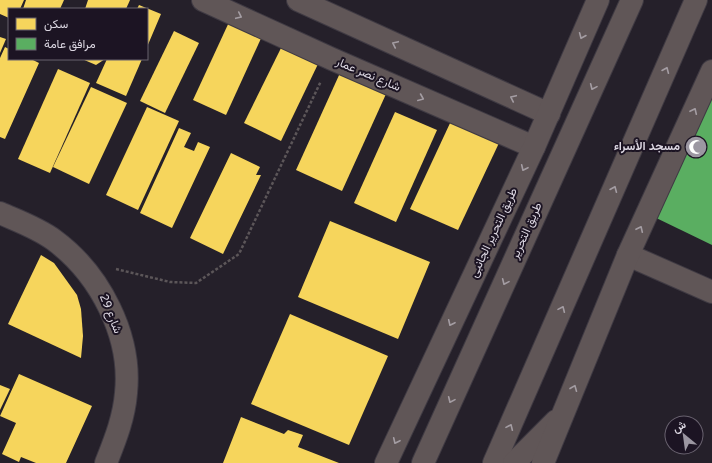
<svg xmlns="http://www.w3.org/2000/svg" width="712" height="463" font-family="Overpass,Vazirmatn,sans-serif">
  <style>
    .homes { fill: #f6d55c }
    .public { fill: #5aae61 }
    .lines { fill: none; stroke-linecap: round; stroke-linejoin: round }
    .minor-casing { stroke: #3f3a43; stroke-width: 24 }
    .path { stroke: #5c5659; stroke-width: 2.5; stroke-dasharray: 3 2; stroke-linecap: butt }
    .minor { stroke: #605657; stroke-width: 22 }
    .oneway { stroke: #a49da3 }
    .labels { text-anchor: middle; dominant-baseline: central; stroke-width: 4; stroke-linejoin: round; paint-order: stroke }
    .street-label { font-size: 12px; fill: #dcd7e2; stroke: #1c1423 }
    .poi-label { font-size: 12px; font-weight: bold; fill: #dcd7e2; stroke: #1c1423; text-anchor: end }
  </style>
  <rect width="100%" height="100%" fill="#25202a"/>
  <!-- homes -->
  <g class="homes">
    <path d="M0 0H24L20 9H9V18L0 14Z"/>
    <path d="M26 0H64L60 9H23Z"/>
    <path d="M88 0H130L126 9H85Z"/>
    <path d="M139 5 161 14 147 47V9H137Z"/>
    <path d="M230 20 263 34 226 115 193 100Z"/>
    <path d="M174 31 199 43 165 113 140 101Z"/>
    <path d="M0 37 6 39 0 53Z"/>
    <path d="M282 46 318 64 281 141 244 123Z"/>
    <path d="M5 47 9 49V59H31L39 63 5 139 0 137V58Z"/>
    <path d="M82 59H105L96 65Z"/>
    <path d="M107 59H142L126 96 96 83Z"/>
    <path d="M58 69 90 83 50 173 18 159Z"/>
    <path d="M340 73 386 94 342 191 296 170Z"/>
    <path d="M91 87 127 103 89 184 53 167Z"/>
    <path d="M147 107 179 121 138 210 106 195Z"/>
    <path d="M395 112 437 130 396 222 354 203Z"/>
    <path d="M451 121 499 143 458 230 410 209Z"/>
    <path d="M179 128 191 133 184 147 194 151 198 142 210 147 172 228 140 213Z"/>
    <path d="M231 153 260 167 256 175H261L223 254 190 238Z"/>
    <path d="M330 221 430 262 398 339 298 297Z"/>
    <path d="M41 255 54 263 77 295 81 309 83 336 81 358 8 324Z"/>
    <path d="M290 314 388 356 349 445 251 404Z"/>
    <path d="M19 374 92 406 66 463H36L21 457 19 462 2 454 16 423 0 416Z"/>
    <path d="M0 385 10 389 0 410Z"/>
    <path d="M241 417 284 434 288 430 303 435 298 447 339 463H223Z"/>
  </g>
  <!-- public -->
  <path class="public" d="M712 80V245L648 214Z"/>
  <g class="lines">
    <!-- minor casing -->
    <g class="minor-casing">
      <g id="minor">
        <path d="M203 0 332 59 534 147"/>
        <path d="M298 0 549 114"/>
        <path d="M0 213C18 221 38 228 54 240 100 274 132 336 126 393 124 418 115 440 106 463"/>
        <path d="M628 255 712 292"/>
        <path d="M386 463 534 147 598 0"/>
        <path d="M423 463 632 0"/>
        <path d="M494 463 696 0"/>
        <path d="M514 463 556 421"/>
        <path d="M543 463 628 255 712 71"/>
      </g>
    </g>
    <!-- path -->
    <path class="path" d="M116 269 170 282 196 283 239 254 321 81"/>
    <!-- minor -->
    <use href="#minor" class="minor"/>
  </g>
  <!-- one-way arrows -->
  <defs><path id="oneway-chevron" d="M-2-3.5L2.5 0L-2 3.5" fill="none" stroke-width="1.6" stroke-linecap="round" stroke-linejoin="round"/></defs>
  <g class="oneway">
    <use href="#oneway-chevron" transform="translate(239 16) rotate(25)"/>
    <use href="#oneway-chevron" transform="translate(582 36) rotate(113)"/>
    <use href="#oneway-chevron" transform="translate(395 44) rotate(-155)"/>
    <use href="#oneway-chevron" transform="translate(666 70) rotate(-67)"/>
    <use href="#oneway-chevron" transform="translate(593 87) rotate(114)"/>
    <use href="#oneway-chevron" transform="translate(421 98) rotate(23)"/>
    <use href="#oneway-chevron" transform="translate(513 98) rotate(-155)"/>
    <use href="#oneway-chevron" transform="translate(694 111) rotate(-65)"/>
    <use href="#oneway-chevron" transform="translate(524 168) rotate(115)"/>
    <use href="#oneway-chevron" transform="translate(614 189) rotate(-67)"/>
    <use href="#oneway-chevron" transform="translate(640 229) rotate(-65)"/>
    <use href="#oneway-chevron" transform="translate(505 282) rotate(114)"/>
    <use href="#oneway-chevron" transform="translate(562 309) rotate(-66)"/>
    <use href="#oneway-chevron" transform="translate(451 323) rotate(115)"/>
    <use href="#oneway-chevron" transform="translate(574 388) rotate(-68)"/>
    <use href="#oneway-chevron" transform="translate(451 400) rotate(114)"/>
    <use href="#oneway-chevron" transform="translate(510 427) rotate(-66)"/>
    <use href="#oneway-chevron" transform="translate(396 441) rotate(115)"/>
  </g>
  <!-- icons -->
  <defs>
    <g id="mosque-disc" transform="scale(1.15)"><circle r="9.5" fill="#9c97a2" stroke="#1c1423"/><path d="M3.5-4.9A6 6 0 1 0 3.5 4.9A5 5 0 1 1 3.5-4.9Z" fill="#fff"/></g>
  </defs>
  <g fill-rule="evenodd">
    <use href="#mosque-disc" x="696" y="147"/>
  </g>
  <g class="labels">
    <!-- street labels -->
    <g class="street-label">
      <text transform="translate(368 75) rotate(23)">شارع نصر عمار</text>
      <text transform="translate(527 231) rotate(-66)">طريق التحرير</text>
      <text transform="translate(494 233) rotate(-65)">طريق التحرير الجانبى</text>
      <text transform="translate(110 314) rotate(68)">شارع 29</text>
    </g>
    <!-- poi labels -->
    <g class="poi-label">
      <text x="680" y="147">مسجد الأسراء</text>
    </g>
  </g>
  <!-- legend -->
  <rect x="8" y="8" width="140" height="52" fill="#1c1423" stroke="#69626f"/>
  <rect x="16" y="18" width="20" height="12" fill="#f6d55c" stroke="#69626f"/>
  <text x="44" y="28" font-size="12" fill="#dcd7e2">سكن</text>
  <rect x="16" y="38" width="20" height="12" fill="#5aae61" stroke="#69626f"/>
  <text x="44" y="48" font-size="12" fill="#dcd7e2">مرافق عامة</text>
  <!-- north arrow -->
  <g transform="translate(684 435) rotate(331)"><circle r="19" fill="#1c1423" stroke="#69626f"/>
  <path d="M0-3L7 15L0 10L-7 15Z" fill="#9c97a2"/>
  <text y="-6" font-size="11" font-weight="bold" text-anchor="middle" fill="#dcd7e2">ش</text>
  </g>
</svg>
